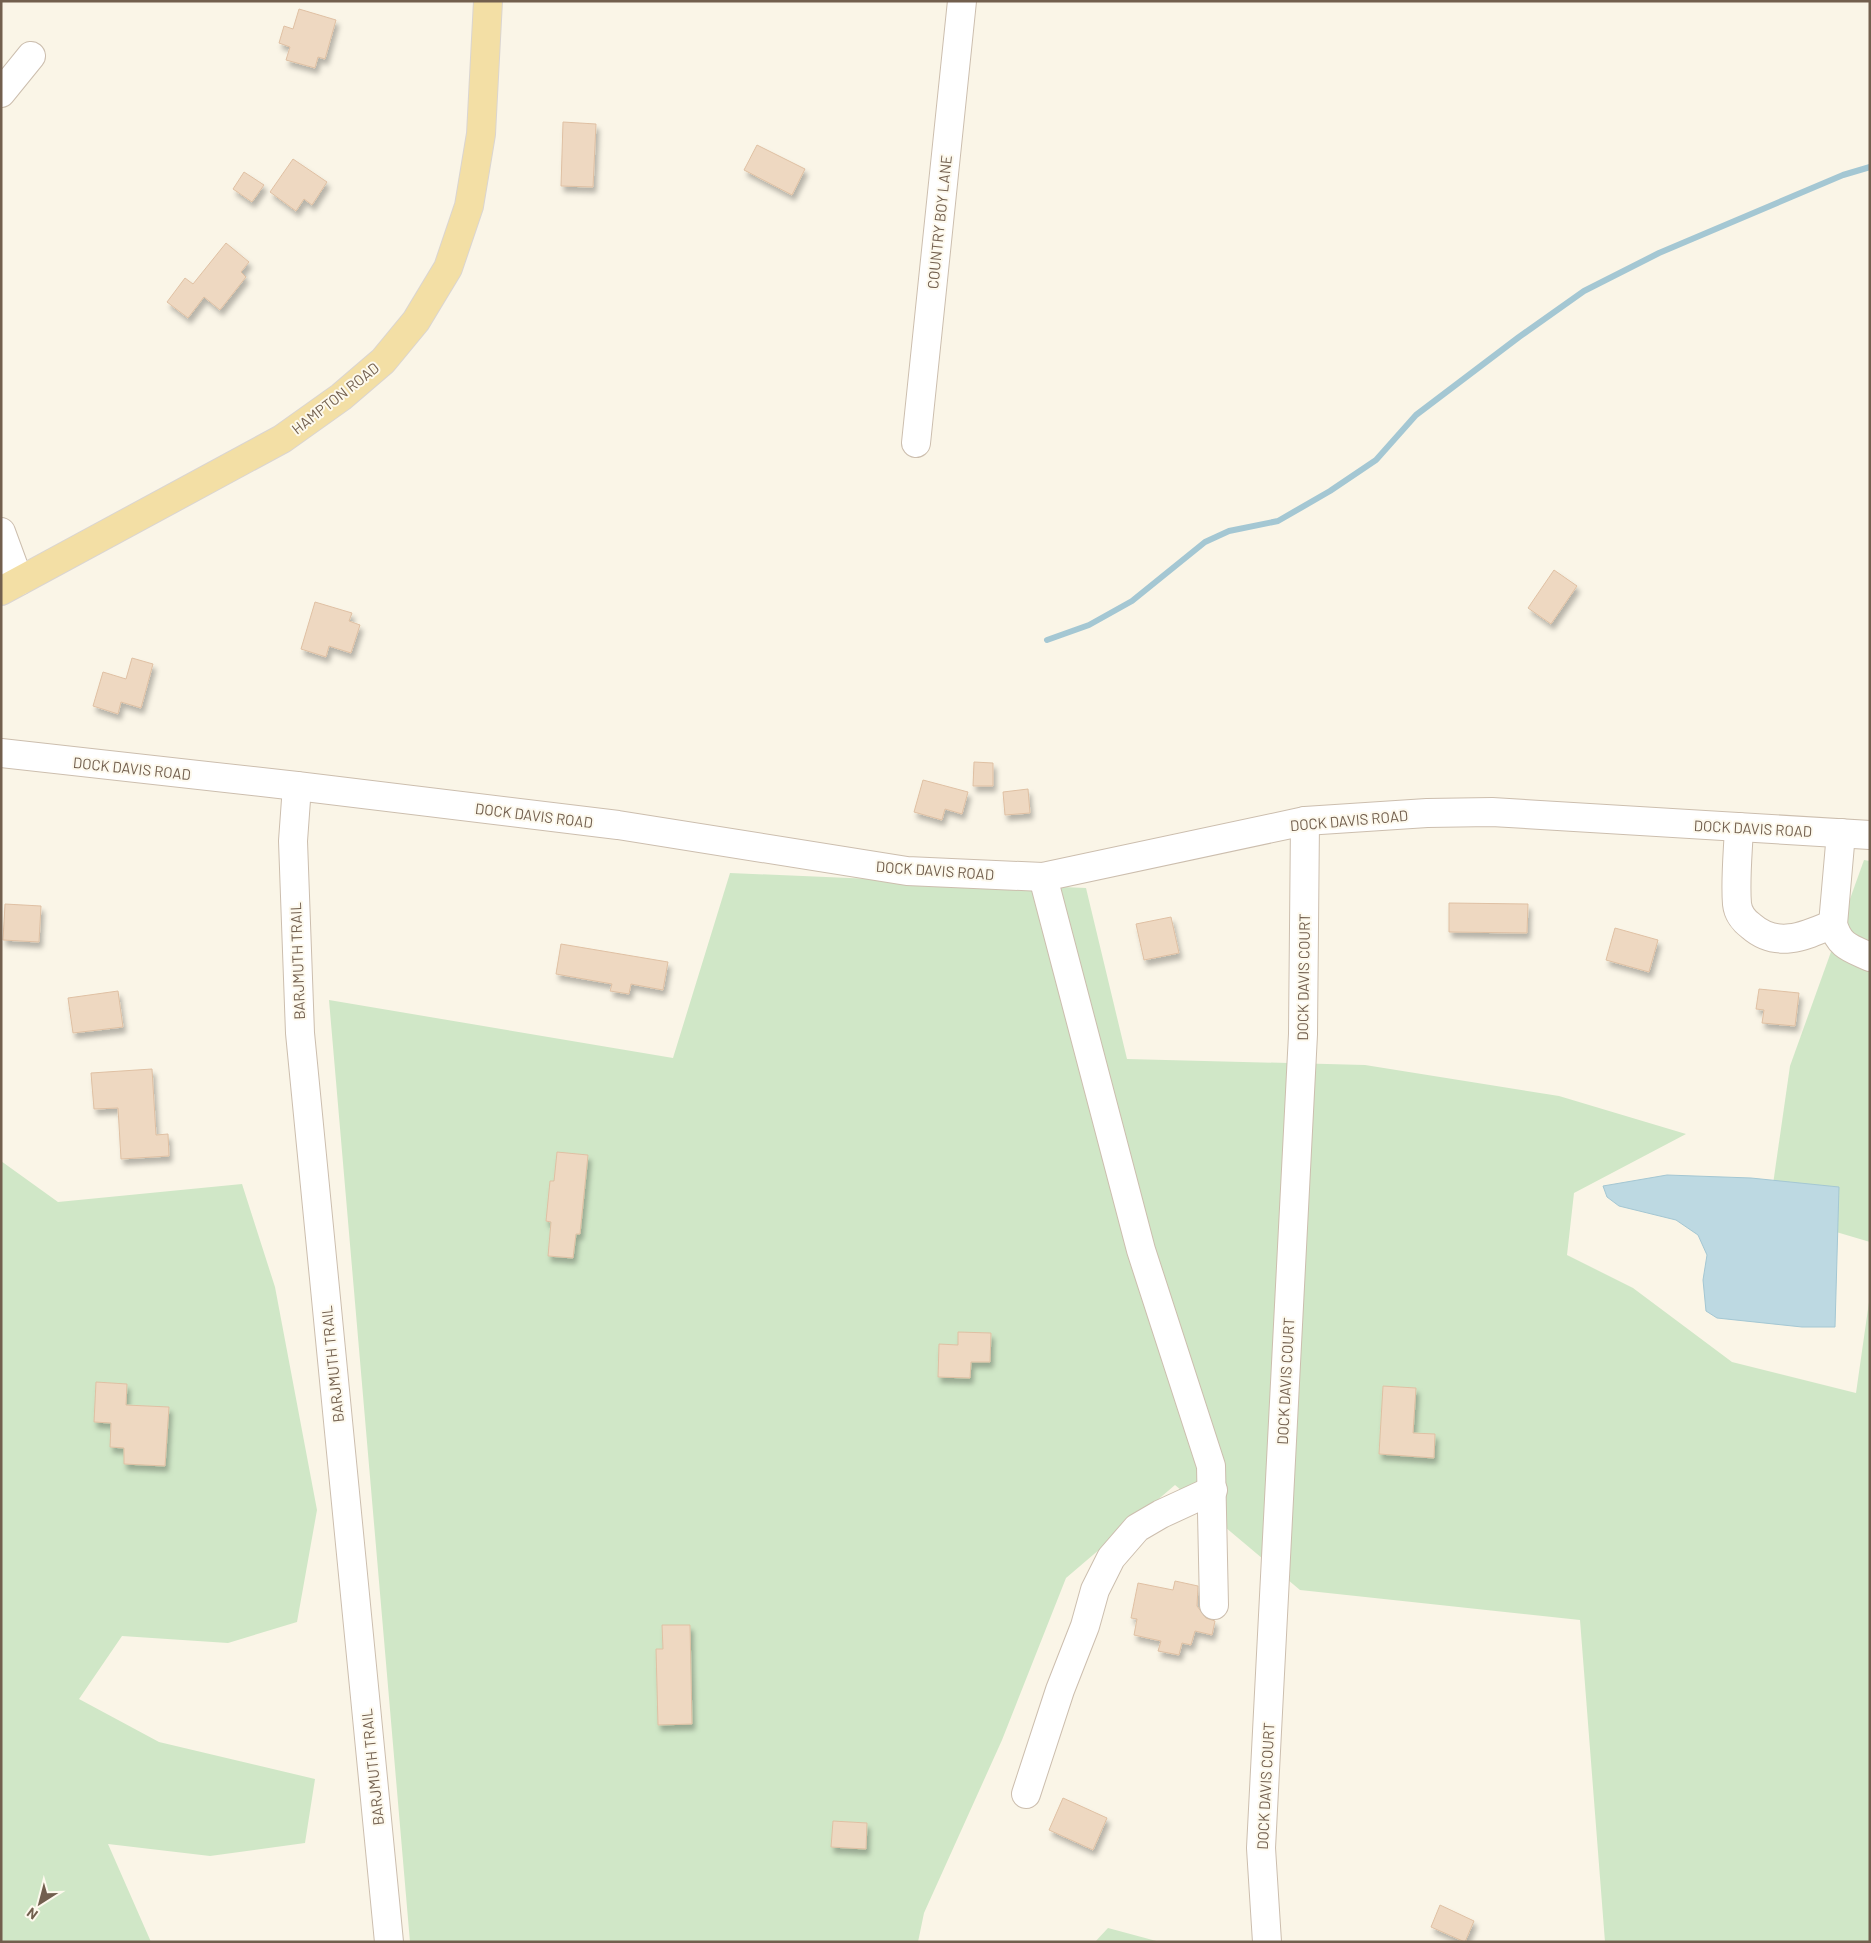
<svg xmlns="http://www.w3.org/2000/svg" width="1871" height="1943" font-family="Barlow,sans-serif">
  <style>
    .green { fill: #d0e7c7 }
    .water { fill: #bdd9e2; stroke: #a4c7d3 }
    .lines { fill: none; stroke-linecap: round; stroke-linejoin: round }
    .stream { stroke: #a4c7d3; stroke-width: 6 }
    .building { fill: #eed8c1; stroke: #dfc0a3; filter: url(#shadow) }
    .minor-casing { stroke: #ccbeae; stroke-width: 30 }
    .major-casing { stroke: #dad5d1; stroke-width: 30 }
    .minor { stroke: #fff; stroke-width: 28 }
    .major { stroke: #f3dfa5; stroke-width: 28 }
    .labels { text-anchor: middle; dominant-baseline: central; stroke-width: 4; stroke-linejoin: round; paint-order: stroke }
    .street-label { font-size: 15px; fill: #725f4e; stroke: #fdf9ed }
  </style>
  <defs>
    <filter id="shadow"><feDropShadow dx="3" dy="5.5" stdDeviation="2.5" flood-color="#0004"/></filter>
  </defs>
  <rect width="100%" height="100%" fill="#faf5e7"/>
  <!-- green -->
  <g class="green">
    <path d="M1864 860 1870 861V1242L1769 1212 1790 1066Z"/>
    <path d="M730 873 1086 888 1127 1059 1365 1065 1559 1096 1686 1134 1574 1193 1567 1255 1633 1288 1732 1362 1856 1393 1870 1295V1942H1605L1580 1620 1300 1590 1175 1485 1066 1578 1002 1740 924 1913 918 1942H410L329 1000 673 1058Z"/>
    <path d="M1 1161 58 1202 242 1184 275 1287 317 1510 297 1622 228 1643 122 1636 79 1699 159 1742 315 1779 305 1843 210 1856 108 1844 151 1942H1Z"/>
    <path d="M1108 1928 1160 1942H1095Z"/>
  </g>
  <!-- water -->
  <path class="water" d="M1667 1175 1751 1178 1839 1187 1835 1327H1802L1717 1318 1706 1311 1703 1280 1707 1255 1698 1235 1676 1220 1619 1206 1607 1197 1603 1186Z"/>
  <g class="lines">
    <!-- stream -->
    <path class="stream" d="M1047 640 1089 625 1132 601 1205 542 1229 531 1278 521 1330 491 1376 460 1416 415 1519 337 1584 291 1659 253 1843 175 1870 167"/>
  </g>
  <!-- building -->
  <g class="building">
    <path d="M299 9 336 20 325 59 318 57 315 68 286 60 290 47 279 43 284 26 293 29Z"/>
    <path d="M563 122 596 124 593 187 561 186Z"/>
    <path d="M757 145 805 169 792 195 744 170Z"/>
    <path d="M293 159 327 182 312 205 304 199 296 211 270 192Z"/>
    <path d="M244 172 264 185 252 202 233 189Z"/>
    <path d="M226 243 249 262 241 272 246 277 220 310 204 297 188 318 167 302 185 278 193 284Z"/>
    <path d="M1554 570 1577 586 1551 624 1528 608Z"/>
    <path d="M315 602 352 613 349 621 360 625 351 653 329 646 326 657 301 649Z"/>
    <path d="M132 658 153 664 141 708 121 702 118 714 93 706 103 672 126 679Z"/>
    <path d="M974 762 993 763V786H973Z"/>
    <path d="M923 780 968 792 962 814 945 809 942 820 914 812Z"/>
    <path d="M1028 789 1030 813 1005 815 1003 792Z"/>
    <path d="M1449 903 1528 904 1527 933 1449 932Z"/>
    <path d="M5 904 41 906 39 942 3 940Z"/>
    <path d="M1171 917 1179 953 1144 960 1136 924Z"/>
    <path d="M1615 928 1658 940 1649 972 1606 960Z"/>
    <path d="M561 944 668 962 663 990 631 984 629 994 610 991 612 984 556 974Z"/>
    <path d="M1759 989 1799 993 1795 1026 1762 1023 1764 1010 1756 1009Z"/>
    <path d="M118 991 123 1027 73 1033 68 998Z"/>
    <path d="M152 1069 156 1135 168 1134 169 1156 121 1159 118 1108 94 1109 91 1073Z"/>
    <path d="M557 1152 588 1155 580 1234H576L573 1258 548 1256 551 1222 546 1221 550 1181H554Z"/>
    <path d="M958 1332 991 1333 990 1362H971L970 1378 938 1377 939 1344 958 1345Z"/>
    <path d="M96 1382 127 1384 126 1405 169 1407 165 1466 124 1464V1448L110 1447 111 1423 94 1422Z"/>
    <path d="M1383 1386 1416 1388 1413 1433 1435 1434 1434 1458 1379 1454Z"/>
    <path d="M1175 1581 1198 1586 1197 1606 1206 1618 1215 1621 1212 1635 1195 1631 1191 1645 1182 1643 1179 1655 1158 1651 1161 1641 1134 1635 1137 1619 1131 1618 1138 1583 1173 1590Z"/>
    <path d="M662 1625H690L692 1724 658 1725 656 1649H663Z"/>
    <path d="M1063 1798 1107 1818 1093 1850 1049 1830Z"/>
    <path d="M833 1821 867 1823 866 1849 831 1847Z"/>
    <path d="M1440 1905 1474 1921 1465 1942 1431 1927Z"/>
  </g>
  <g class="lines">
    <!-- minor casing -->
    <g class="minor-casing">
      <g id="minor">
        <path d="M1 93 31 56"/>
        <path d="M916 443 962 1"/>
        <path d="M1 532 19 581"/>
        <path d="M1 753 297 786 618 825 907 871 1043 877 1305 821 1427 813 1492 812 1870 835"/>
        <path d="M297 786 293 841 300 1033 389 1942"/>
        <path d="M1739 827C1738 852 1735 880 1737 904 1738 913 1744 921 1751 926 1777 949 1805 936 1833 924"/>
        <path d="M1841 833 1833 924C1839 946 1850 948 1870 957"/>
        <path d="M1043 877 1141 1250 1211 1466 1214 1605"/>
        <path d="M1026 1794 1060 1690 1085 1626 1095 1590 1111 1558 1137 1528 1161 1514 1213 1490"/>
        <path d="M1267 1942 1261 1848 1303 1034 1305 821"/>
      </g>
    </g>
    <!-- major casing -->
    <g class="major-casing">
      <path id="major" d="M1 591 282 439 341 397 383 361 416 321 448 268 469 206 481 134 488 1"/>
    </g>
    <!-- minor -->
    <use href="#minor" class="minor"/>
    <!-- major -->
    <use href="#major" class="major"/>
  </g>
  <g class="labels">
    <!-- street labels -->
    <g class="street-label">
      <text transform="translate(939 222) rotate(-84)">COUNTRY BOY LANE</text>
      <text transform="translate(335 398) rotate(-38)">HAMPTON ROAD</text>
      <text transform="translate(132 768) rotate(6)">DOCK DAVIS ROAD</text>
      <text transform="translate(534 815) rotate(7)">DOCK DAVIS ROAD</text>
      <text transform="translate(1349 820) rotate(-5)">DOCK DAVIS ROAD</text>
      <text transform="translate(1753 828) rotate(3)">DOCK DAVIS ROAD</text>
      <text transform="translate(935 870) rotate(4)">DOCK DAVIS ROAD</text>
      <text transform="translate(297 961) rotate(-92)">BARJMUTH TRAIL</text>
      <text transform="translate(1303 977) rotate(-89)">DOCK DAVIS COURT</text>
      <text transform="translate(332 1364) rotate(-96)">BARJMUTH TRAIL</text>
      <text transform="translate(1285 1381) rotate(-87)">DOCK DAVIS COURT</text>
      <text transform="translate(372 1767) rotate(-96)">BARJMUTH TRAIL</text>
      <text transform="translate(1265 1786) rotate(-87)">DOCK DAVIS COURT</text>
    </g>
  </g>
  <!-- border -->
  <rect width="1871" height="1943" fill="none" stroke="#725f4e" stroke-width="5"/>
  <!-- north arrow -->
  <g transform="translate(40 1903) rotate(216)" stroke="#fdf9ed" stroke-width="4" paint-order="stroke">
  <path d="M0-4L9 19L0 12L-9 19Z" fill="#725f4e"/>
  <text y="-8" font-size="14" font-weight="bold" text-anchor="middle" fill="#725f4e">N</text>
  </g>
</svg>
